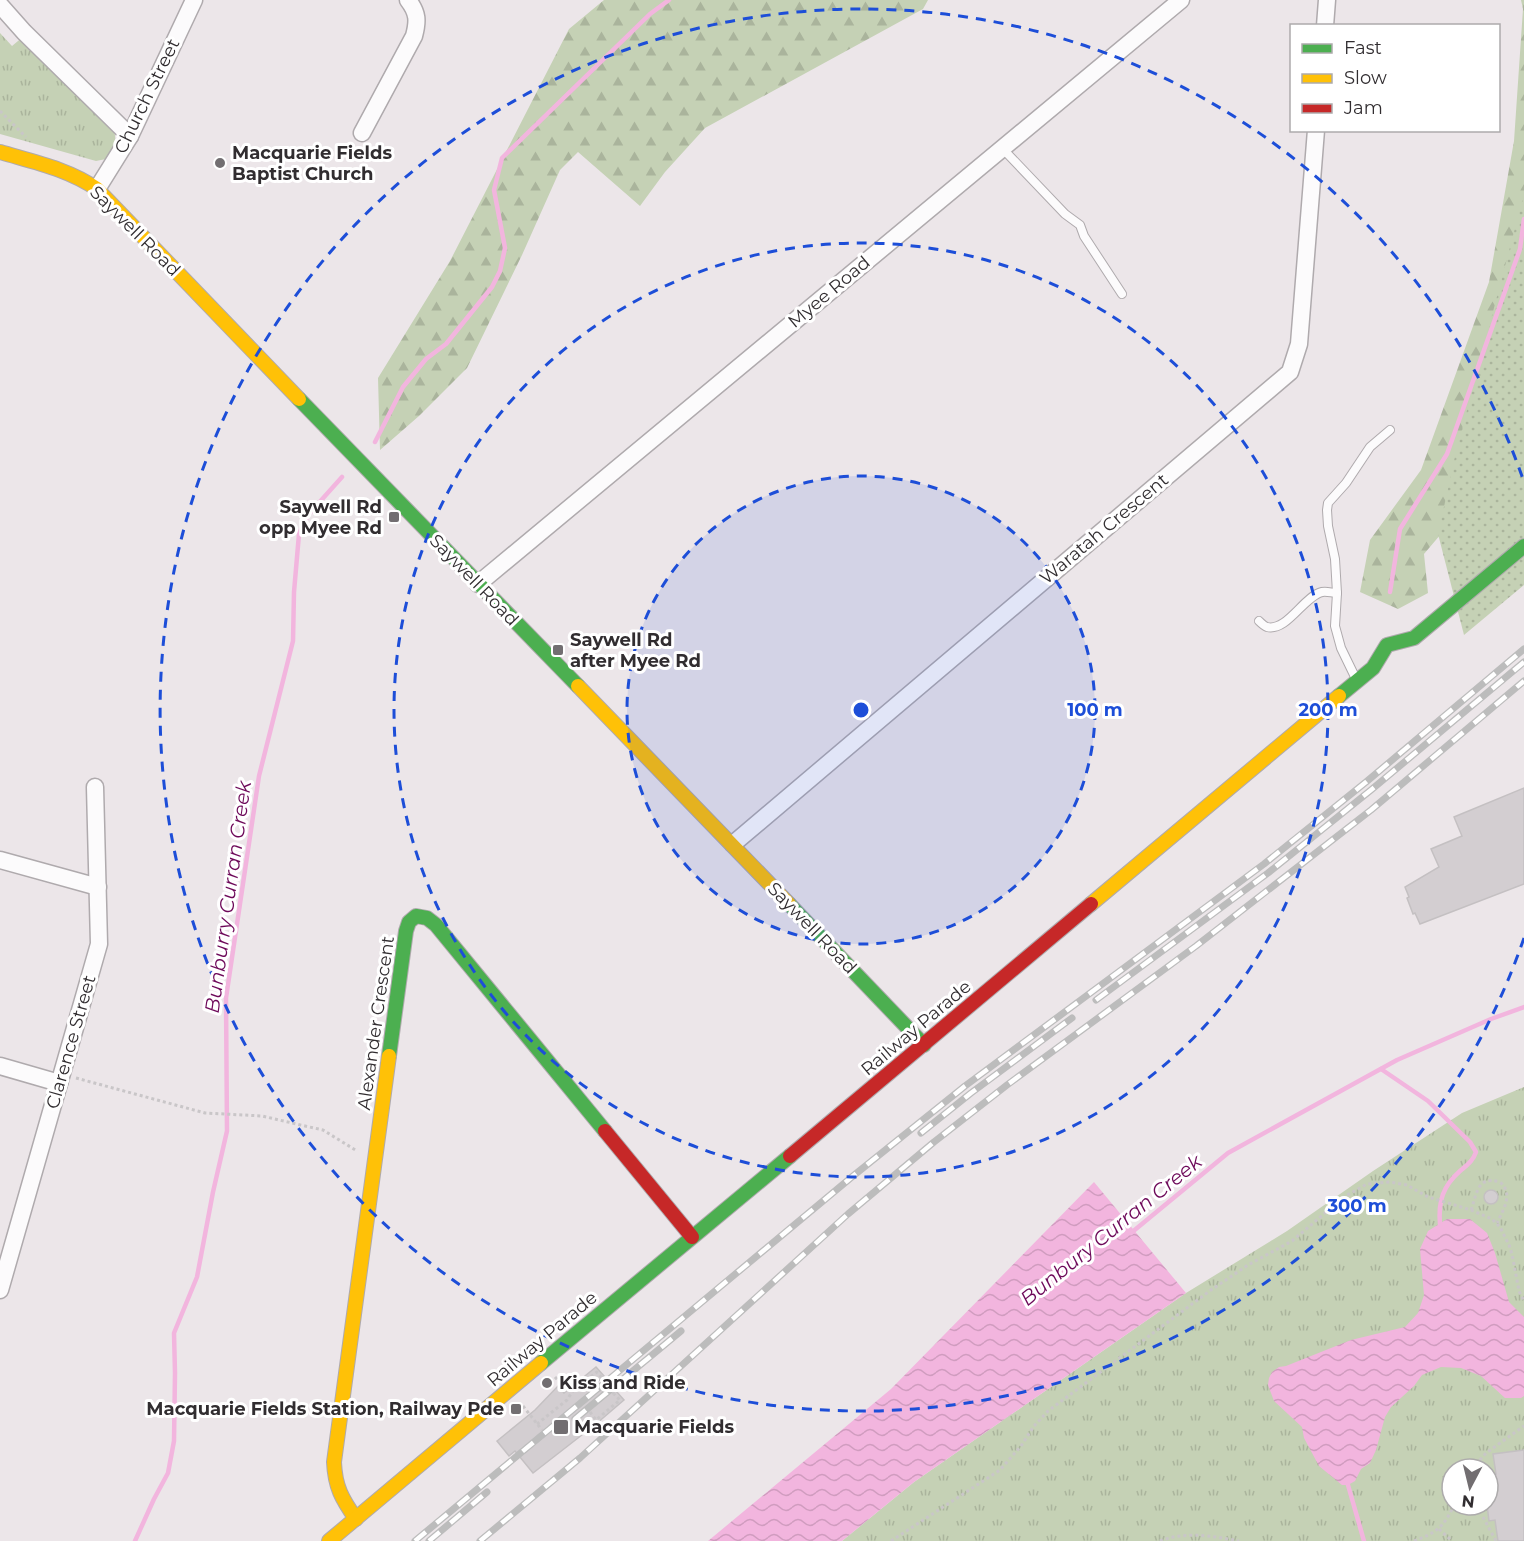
<svg xmlns="http://www.w3.org/2000/svg" width="1524" height="1541" font-family="Montserrat,sans-serif">
  <style>
    .grass { fill: url(#grass-tufts); fill-rule: evenodd }
    .forest { fill: url(#forest-firs) }
    .park { fill: url(#park-dots) }
    .water { fill: url(#water-waves) }
    .lines { fill: none; stroke-linecap: round; stroke-linejoin: round }
    .stream { stroke: #f2b5de; stroke-width: 4.5 }
    .building { fill: #d3ced1; stroke: #c4c0c2; stroke-width: 1.5 }
    .lane-casing { stroke: #afaaad; stroke-width: 10 }
    .street-casing { stroke: #afaaad; stroke-width: 19 }
    .fast-casing { stroke: #afaaad; stroke-width: 16 }
    .slow-casing { stroke: #afaaad; stroke-width: 16 }
    .jam-casing { stroke: #afaaad; stroke-width: 16 }
    .path { stroke: #c9c6c8; stroke-width: 3; stroke-dasharray: 3 3; stroke-linecap: butt }
    .lane { stroke: #fcfbfc; stroke-width: 8 }
    .street { stroke: #fcfbfc; stroke-width: 16 }
    .fast { stroke: #4caf50; stroke-width: 14 }
    .slow { stroke: #ffc107; stroke-width: 14 }
    .jam { stroke: #c62828; stroke-width: 14 }
    .rail-casing { stroke: #bcbcbc; stroke-width: 7 }
    .rail { stroke: #fff; stroke-width: 4.5; stroke-dasharray: 14; stroke-linecap: butt }
    .path-bridge { stroke: #c9c6c8; stroke-width: 3; stroke-dasharray: 3 3; stroke-linecap: butt }
    .ring { fill: none; stroke: #1d4ed8; stroke-width: 3; stroke-dasharray: 10 8 }
    .poi-dot { fill: #726e71; stroke: #fff; stroke-width: 2 }
    .labels { text-anchor: middle; dominant-baseline: central; stroke-width: 6; stroke-linejoin: round; paint-order: stroke }
    .street-label { font-size: 18px; fill: #312d30; stroke: #fff }
    .poi-label { font-size: 18px; font-weight: bold; fill: #312d30; stroke: #fff; text-anchor: start }
    .water-label { font-size: 20px; font-style: italic; fill: #6d0859; stroke: #fff }
    .centre { fill: #1d4ed8; stroke: #fff; stroke-width: 3 }
    .ring-label { font-size: 18px; text-anchor: middle; font-weight: bold; fill: #1d4ed8; stroke: #fff; stroke-width: 6; stroke-linejoin: round; paint-order: stroke }
  </style>
  <defs>
    <pattern id="grass-tufts" width="24" height="20" patternUnits="userSpaceOnUse" patternTransform="scale(1.5)"><rect width="24" height="20" fill="#c5d1b5"/><path d="M3 7l-1-3M5 7V3M7 7l1-3M15 17l-1-3M17 17v-4M19 17l1-3" fill="none" stroke="#aab49c"/></pattern>
    <pattern id="forest-firs" width="22" height="20" patternUnits="userSpaceOnUse" patternTransform="scale(1.5)"><rect width="22" height="20" fill="#c5d1b5"/><path d="M5 1l3.5 6h-7zM16 11l3.5 6h-7z" fill="#aab49c"/></pattern>
    <pattern id="park-dots" width="8" height="8" patternUnits="userSpaceOnUse" patternTransform="scale(1.5)"><rect width="8" height="8" fill="#c5d1b5"/><path d="M2 2h.1M6 6h.1" fill="none" stroke="#aab49c" stroke-width="1.8" stroke-linecap="round"/></pattern>
    <pattern id="water-waves" width="16" height="10" patternUnits="userSpaceOnUse" patternTransform="scale(1.5)"><rect width="16" height="10" fill="#f2b5de"/><path d="M0 5q4-4 8 0t8 0" fill="none" stroke="#d09cbf"/></pattern>
  </defs>
  <rect width="100%" height="100%" fill="#ece6e9"/>
  <!-- grass -->
  <g class="grass">
    <path d="M0 33 12 46 24 36 114 131C117 141 115 152 106 159 103 160 99 160 96 161L0 134Z"/>
    <path d="M1524 1087V1541H842L914 1482 1186 1293 1287 1231 1373 1171 1462 1113ZM1452 1469H1488V1505H1452Z"/>
  </g>
  <!-- forest -->
  <g class="forest">
    <path d="M604 0H928L923 9 705 128 665 172 640 206 578 152 560 170 522 255 467 368 419 416 380 450 378 378 450 261 569 29Z"/>
    <path d="M1521 0H1524V363L1469 501 1424 554 1428 593 1398 609 1360 592 1370 540 1421 470 1489 282 1514 141 1523 9Z"/>
  </g>
  <!-- park -->
  <path class="park" d="M1524 194V585L1464 635 1438 534 1456 452Z"/>
  <!-- water -->
  <g class="water">
    <path d="M1094 1182 1186 1293 914 1482 842 1541H708L891 1389Z"/>
    <path d="M1447 1219H1470L1487 1233 1495 1253 1509 1302 1524 1317V1396L1521 1398H1505L1481 1376 1461 1368 1441 1367 1422 1375 1414 1386 1391 1407 1385 1417 1376 1450 1370 1463 1361 1469 1355 1481 1348 1485H1342L1319 1466 1304 1438 1302 1427 1274 1401 1268 1385 1269 1378 1272 1372 1279 1367 1286 1366 1351 1340 1405 1327 1418 1313 1424 1295 1420 1249 1428 1231Z"/>
  </g>
  <g class="lines">
    <!-- stream -->
    <g class="stream">
      <path d="M375 442 403 387 426 359 446 344 492 287 500 271 505 248 494 190 502 158 650 14 669 0"/>
      <path d="M1390 592 1400 529 1447 454 1520 249 1524 219"/>
      <path d="M1381 1069 1428 1101 1470 1142 1476 1152C1473 1161 1467 1165 1460 1171 1443 1186 1438 1201 1440 1224"/>
      <path d="M1131 1233 1228 1153 1397 1060 1491 1019 1524 1007"/>
      <path d="M1348 1485 1364 1541"/>
      <path d="M135 1541 154 1499 168 1473 174 1441 175 1373 174 1333 197 1277 213 1192 227 1131 226 998 259 776 293 641 294 592 299 534 308 515 342 477"/>
    </g>
  </g>
  <!-- building -->
  <g class="building">
    <path d="M1524 788V884L1420 924 1415 913 1413 914 1407 898 1409 897 1405 887 1439 867 1431 849 1462 836 1454 817Z"/>
    <circle cx="1491" cy="1197" r="7"/>
    <path d="M596 1367 604 1376 588 1390 616 1391 624 1400 596 1424 533 1473 515 1451 509 1456 497 1441 535 1410 558 1386 564 1393Z"/>
    <path d="M1524 1450V1541H1498L1495 1520 1489 1521 1487 1505H1488V1475L1496 1474 1493 1454Z"/>
  </g>
  <g class="lines">
    <!-- lane casing -->
    <g class="lane-casing">
      <g id="lane">
        <path d="M1002 148 1065 214 1080 225 1084 236 1122 294"/>
        <path d="M1259 621C1261 623 1264 626 1267 627 1287 632 1304 596 1322 592 1327 591 1332 593 1337 593"/>
        <path d="M1357 681 1341 648 1335 626 1337 593 1335 559 1328 526 1327 510 1328 503 1346 483 1370 447 1390 430"/>
      </g>
    </g>
    <!-- street casing -->
    <g class="street-casing">
      <g id="street">
        <path d="M0 5 24 32 130 136"/>
        <path d="M1325 26 1327 0"/>
        <path d="M362 133 414 36C418 21 418 13 408 0"/>
        <path d="M97 189 130 136 194 0"/>
        <path d="M478 584 1181 0"/>
        <path d="M733 844 1290 372 1299 344 1316 130"/>
        <path d="M0 860 98 887"/>
        <path d="M0 1066 59 1083"/>
        <path d="M0 1290 99 944 95 787"/>
      </g>
    </g>
    <!-- fast casing -->
    <g class="fast-casing">
      <g id="fast">
        <path d="M299 399 578 686"/>
        <path d="M1339 696 1373 668 1387 645 1414 638 1524 546"/>
        <path d="M789 904 924 1045"/>
        <path d="M389 1056 406 931 409 922 416 916 427 918 436 925 605 1131"/>
        <path d="M541 1363 790 1156"/>
      </g>
    </g>
    <!-- slow casing -->
    <g class="slow-casing">
      <g id="slow">
        <path d="M0 152C34 162 68 169 97 189L299 399"/>
        <path d="M578 686 789 904"/>
        <path d="M1091 904 1339 696"/>
        <path d="M356 1519C342 1499 335 1487 334 1462L389 1056"/>
        <path d="M329 1541 541 1363"/>
      </g>
    </g>
    <!-- jam casing -->
    <g class="jam-casing">
      <g id="jam">
        <path d="M605 1131 692 1237"/>
        <path d="M790 1156 1091 904"/>
      </g>
    </g>
    <!-- path -->
    <g class="path">
      <path d="M0 111 26 137"/>
      <path d="M76 1078 205 1113 262 1116 305 1126 323 1130 357 1151"/>
      <path d="M1471 1210C1477 1194 1477 1175 1500 1182 1514 1194 1503 1210 1497 1223"/>
      <path d="M555 1377 563 1386"/>
      <path d="M523 1406 542 1430"/>
      <path d="M590 1412 596 1420 620 1400 614 1394"/>
      <path d="M537 1424 567 1400 572 1392 597 1372 602 1378"/>
      <path d="M1472 1469 1486 1453 1524 1426"/>
      <path d="M1483 1517 1496 1541"/>
      <path d="M1439 1529 1452 1541"/>
      <path d="M891 1541 1000 1470 1021 1446 1034 1426 1048 1411 1211 1290 1248 1265 1292 1241 1344 1197 1367 1184 1390 1182 1407 1185 1428 1197 1471 1210 1492 1219 1500 1227 1509 1245 1512 1254 1519 1291 1524 1301"/>
      <path d="M1160 1541C1185 1531 1213 1536 1239 1541"/>
      <path d="M1414 1541C1436 1533 1444 1527 1454 1505"/>
    </g>
    <!-- lane -->
    <use href="#lane" class="lane"/>
    <!-- street -->
    <use href="#street" class="street"/>
    <!-- fast -->
    <use href="#fast" class="fast"/>
    <!-- slow -->
    <use href="#slow" class="slow"/>
    <!-- jam -->
    <use href="#jam" class="jam"/>
    <!-- rail casing -->
    <g class="rail-casing">
      <g id="rail">
        <path d="M1096 1000 1268 873 1371 790 1524 662"/>
        <path d="M921 1133 971 1093 1072 1018"/>
        <path d="M575 1419 681 1331"/>
        <path d="M415 1541 853 1176 965 1086 1264 864 1366 782 1524 649"/>
        <path d="M429 1541 487 1492"/>
        <path d="M480 1541 580 1458 848 1214 934 1142 1007 1085 1196 946 1371 810 1524 681"/>
      </g>
    </g>
    <!-- rail -->
    <use href="#rail" class="rail"/>
    <!-- path-bridge -->
    <path class="path-bridge" d="M602 1378 614 1394"/>
  </g>
  <!-- distance rings -->
  <circle cx="861" cy="710" r="234" fill="#1d4ed8" fill-opacity=".12"/>
  <g class="ring">
    <circle cx="861" cy="710" r="234"/>
    <circle cx="861" cy="710" r="467"/>
    <path d="M1524 938A701 701 0 1 1 1524 482"/>
  </g>
  <!-- markers -->
  <g class="poi-dot">
    <circle cx="220" cy="163" r="6"/>
    <rect x="388" y="511" width="12" height="12" rx="3"/>
    <rect x="552" y="644" width="12" height="12" rx="3"/>
    <circle cx="547" cy="1383" r="6"/>
    <rect x="510" y="1403" width="12" height="12" rx="3"/>
    <rect x="553" y="1419" width="16" height="16" rx="3"/>
  </g>
  <g class="labels">
    <!-- street labels -->
    <g class="street-label">
      <text transform="translate(147 96) rotate(-64)">Church Street</text>
      <text transform="translate(135 231) rotate(45)">Saywell Road</text>
      <text transform="translate(829 292) rotate(-40)">Myee Road</text>
      <text transform="translate(1104 529) rotate(-40)">Waratah Crescent</text>
      <text transform="translate(474 580) rotate(46)">Saywell Road</text>
      <text transform="translate(812 928) rotate(46)">Saywell Road</text>
      <text transform="translate(376 1023) rotate(-82)">Alexander Crescent</text>
      <text transform="translate(916 1028) rotate(-40)">Railway Parade</text>
      <text transform="translate(71 1042) rotate(-74)">Clarence Street</text>
      <text transform="translate(542 1339) rotate(-40)">Railway Parade</text>
    </g>
    <!-- poi labels -->
    <g class="poi-label">
      <text x="232" y="153">Macquarie Fields<tspan x="232" dy="21">Baptist Church</tspan></text>
      <text x="382" y="507" text-anchor="end">Saywell Rd<tspan x="382" dy="21">opp Myee Rd</tspan></text>
      <text x="570" y="640">Saywell Rd<tspan x="570" dy="21">after Myee Rd</tspan></text>
      <text x="559" y="1383">Kiss and Ride</text>
      <text x="504" y="1409" text-anchor="end">Macquarie Fields Station, Railway Pde</text>
      <text x="574" y="1427">Macquarie Fields</text>
    </g>
    <!-- water labels -->
    <g class="water-label">
      <text transform="translate(228 897) rotate(-82)">Bunburry Curran Creek</text>
      <text transform="translate(1111 1230) rotate(-39)">Bunbury Curran Creek</text>
    </g>
  </g>
  <circle cx="861" cy="710" r="9" class="centre"/>
  <g class="ring-label">
    <text x="1095" y="716">100 m</text>
    <text x="1328" y="716">200 m</text>
    <text x="1357" y="1212">300 m</text>
  </g>
  <!-- legend -->
  <rect x="1290" y="24" width="210" height="108" fill="#ffffff" stroke="#adabac" stroke-width="1.5"/>
  <rect x="1302" y="44" width="30" height="9" fill="#4caf50" stroke="#adabac" stroke-width="1.5"/>
  <text x="1344" y="54" font-size="18" fill="#312d30">Fast</text>
  <rect x="1302" y="74" width="30" height="9" fill="#ffc107" stroke="#adabac" stroke-width="1.5"/>
  <text x="1344" y="84" font-size="18" fill="#312d30">Slow</text>
  <rect x="1302" y="104" width="30" height="9" fill="#c62828" stroke="#adabac" stroke-width="1.5"/>
  <text x="1344" y="114" font-size="18" fill="#312d30">Jam</text>
  <!-- north arrow -->
  <g transform="translate(1470 1487) rotate(187)"><circle r="28" fill="#ffffff" stroke="#adabac" stroke-width="1.5"/>
  <path d="M0-4.5L10 22L0 15L-10 22Z" fill="#726e71"/>
  <text y="-9" font-size="16" font-weight="bold" text-anchor="middle" fill="#312d30">N</text>
  </g>
</svg>
